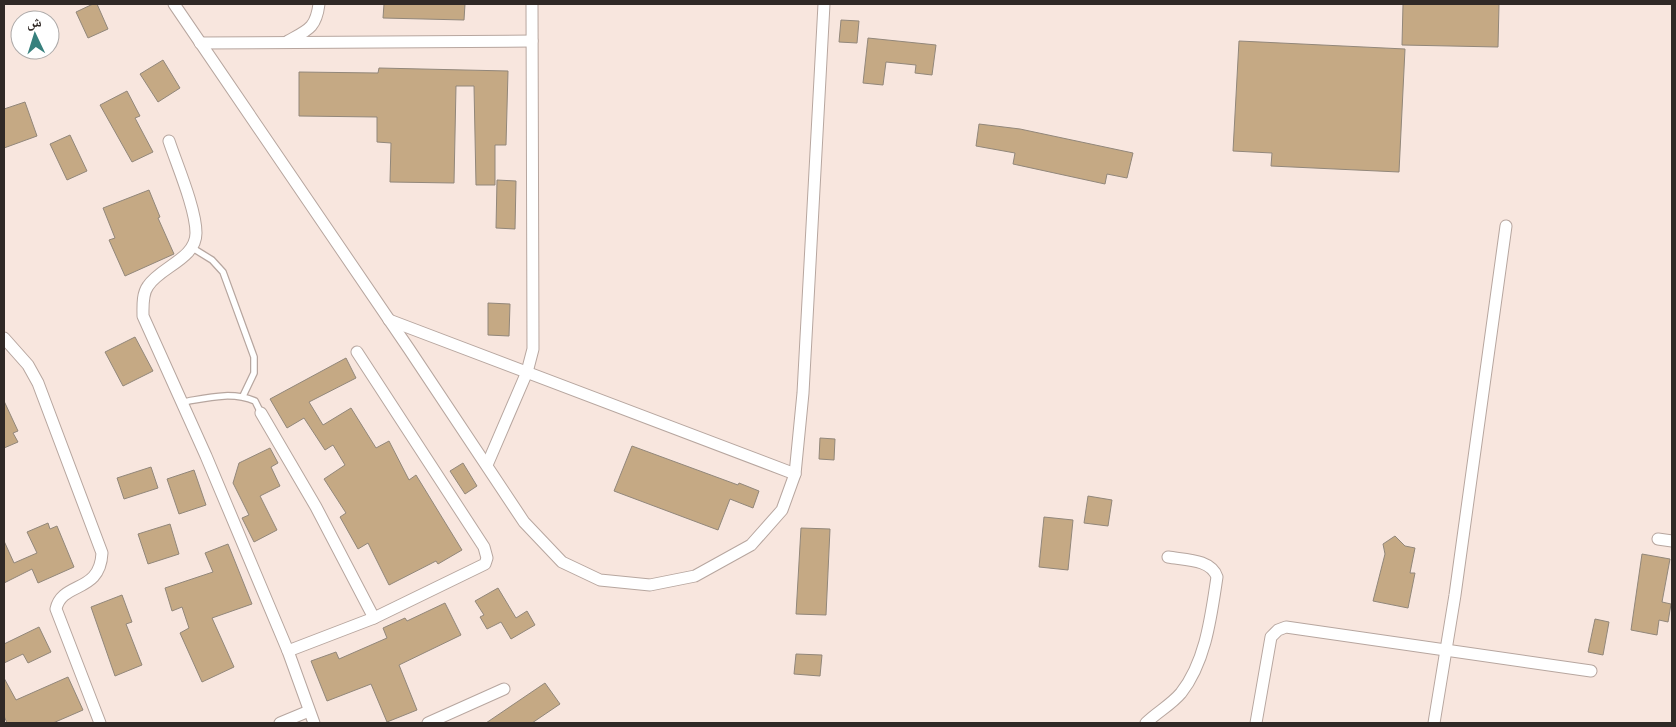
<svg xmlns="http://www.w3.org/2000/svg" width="1676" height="727" font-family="'Roboto Condensed','Noto Naskh Arabic',sans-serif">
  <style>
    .building { fill: #c5a984; stroke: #92877a }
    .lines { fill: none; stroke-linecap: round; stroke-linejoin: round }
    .lane-casing { stroke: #b7a69f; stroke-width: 8 }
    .street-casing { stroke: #b7a69f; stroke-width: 13 }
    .lane { stroke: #fff; stroke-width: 5.5 }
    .street { stroke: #fff; stroke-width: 11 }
  </style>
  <rect width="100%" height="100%" fill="#f8e6de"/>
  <!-- building -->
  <g class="building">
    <path d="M93 4H97L108 29 88 38 76 12Z"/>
    <path d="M384 4H465L464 20 383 18Z"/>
    <path d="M1403 4H1499L1498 47 1402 45Z"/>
    <path d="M841 20 859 21 857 43 839 42Z"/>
    <path d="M868 38 936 45 932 75 915 73 916 65 886 62 883 85 863 83Z"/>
    <path d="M1239 41 1405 49 1399 172 1271 166 1272 153 1233 151Z"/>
    <path d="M163 60 180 88 158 102 140 74Z"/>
    <path d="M379 68 508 71 506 145H495V185H476L474 86H456L454 183 390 182 391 143 377 142V117L299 116V72L378 73Z"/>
    <path d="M127 91 140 116 135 118 153 152 132 162 100 105Z"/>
    <path d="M25 102 37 136 4 148V109Z"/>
    <path d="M979 124 1020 129 1133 153 1127 178 1107 174 1105 184 1013 164 1015 153 976 146Z"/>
    <path d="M70 135 87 171 67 180 50 144Z"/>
    <path d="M497 180 516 181 515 229 496 228Z"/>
    <path d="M149 190 160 217 158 218 174 254 125 276 109 240 115 238 103 208Z"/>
    <path d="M488 303 510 304 509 336 488 335Z"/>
    <path d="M135 337 153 371 123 386 105 352Z"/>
    <path d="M346 358 356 378 309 402 323 425 351 408 376 448 389 441 409 480 416 475 462 550 438 564 436 561 389 585 368 543 358 549 340 517 346 513 324 479 345 465 333 445 325 450 304 418 287 428 270 399Z"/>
    <path d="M4 401 18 431 13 433 18 442 4 448Z"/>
    <path d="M820 438 835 439 834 460 819 459Z"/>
    <path d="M632 446 738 485 739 483 759 491 753 508 730 499 718 530 614 491Z"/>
    <path d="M270 448 278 463 271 467 280 486 260 496 277 530 254 542 242 518 249 515 233 483 239 463Z"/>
    <path d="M463 463 477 486 465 494 450 471Z"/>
    <path d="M151 467 158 488 124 499 117 478Z"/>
    <path d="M194 470 206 505 179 514 167 479Z"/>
    <path d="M1088 496 1112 500 1108 526 1084 523Z"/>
    <path d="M1044 517 1073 520 1068 570 1039 567Z"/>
    <path d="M48 523 50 529 57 526 74 567 38 583 32 569 4 583V541L14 563 37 553 27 532Z"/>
    <path d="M170 524 179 554 148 564 138 534Z"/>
    <path d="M801 528 830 529 826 615 796 614Z"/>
    <path d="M1395 536 1405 546 1415 548 1410 573H1415L1408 608 1373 601 1385 554 1383 544Z"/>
    <path d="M228 544 252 604 212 618 234 667 202 682 180 633 189 628 182 607 172 611 165 588 213 572 205 553Z"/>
    <path d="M1642 554 1670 559 1662 602 1671 604 1668 622 1659 620 1657 635 1631 630Z"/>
    <path d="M498 588 516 618 527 611 535 625 511 639 501 622 487 629 480 617 484 615 475 601Z"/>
    <path d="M122 595 132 622 126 624 142 665 115 676 91 607Z"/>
    <path d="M445 603 461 635 399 665 417 710 387 722 371 684 327 701 311 661 336 652 339 659 387 638 383 628 405 618 407 621Z"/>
    <path d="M1595 619 1609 622 1603 655 1588 652Z"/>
    <path d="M39 627 51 652 28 663 23 654 4 663V644Z"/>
    <path d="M796 654 822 655 820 676 794 674Z"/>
    <path d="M68 677 83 710 53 723H7L4 716V678L16 700Z"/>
    <path d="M545 683 560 704 532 723H486Z"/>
  </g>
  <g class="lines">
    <!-- lane casing -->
    <g class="lane-casing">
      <g id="lane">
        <path d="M191 247 212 260 223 272 254 357V373L243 396"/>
        <path d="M183 402C207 398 231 391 255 401L261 413"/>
      </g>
    </g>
    <!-- street casing -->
    <g class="street-casing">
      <g id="street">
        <path d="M174 4 409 349 524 522 562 562 600 580 650 585 695 576 751 545 782 510 795 474 803 393 824 4"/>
        <path d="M288 41C308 30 316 28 319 4"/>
        <path d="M200 43 532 41"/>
        <path d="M169 141C177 165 196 209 196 233 196 259 160 267 148 286 142 294 143 307 143 316L206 456 288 651 314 723"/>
        <path d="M389 320 795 474"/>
        <path d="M4 338 28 365 38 383 102 553C100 594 62 581 56 609L100 723"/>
        <path d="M261 413 316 507 374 618"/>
        <path d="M487 465 527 372 533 349 532 4"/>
        <path d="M1658 539 1672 541"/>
        <path d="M288 651 374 618 485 564 487 558 484 547 357 352"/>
        <path d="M280 723 309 711"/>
        <path d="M428 723 504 689"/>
        <path d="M1146 723C1157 712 1171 705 1181 693 1206 661 1211 616 1217 577 1211 559 1185 560 1168 557"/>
        <path d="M1256 723 1271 637 1278 630 1286 627 1591 671"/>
        <path d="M1434 723 1455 595 1506 226"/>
      </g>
    </g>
    <!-- lane -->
    <use href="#lane" class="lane"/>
    <!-- street -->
    <use href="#street" class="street"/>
  </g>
  <!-- border -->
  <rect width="1676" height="727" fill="none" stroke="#302926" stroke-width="10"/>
  <!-- north arrow -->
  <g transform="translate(35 35) rotate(356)"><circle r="24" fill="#ffffff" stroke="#aca9a8"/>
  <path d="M0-4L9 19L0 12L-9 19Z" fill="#37807d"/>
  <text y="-8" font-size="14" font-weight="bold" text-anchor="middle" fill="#302926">ش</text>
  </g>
</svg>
